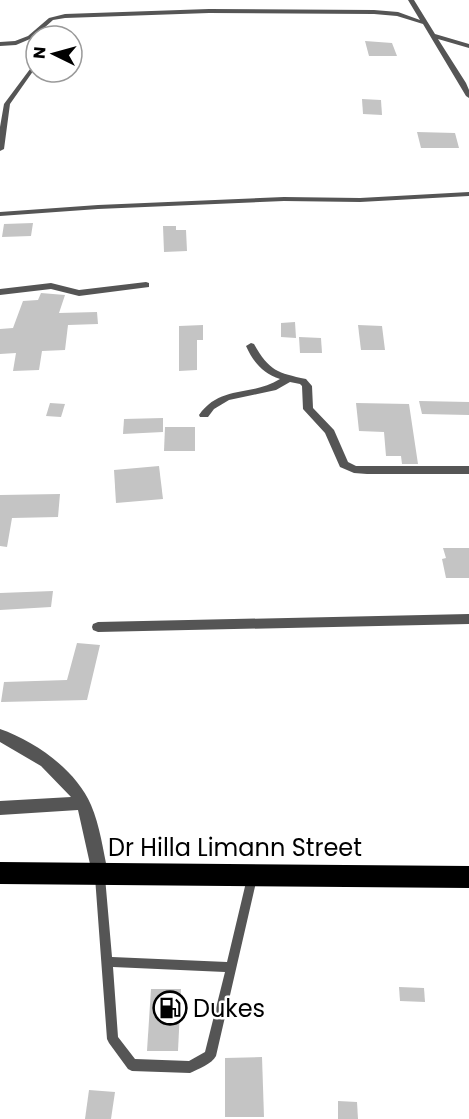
<svg xmlns="http://www.w3.org/2000/svg" width="469" height="1119" font-family="Poppins,sans-serif">
  <style>
    .building { fill: #c4c4c4 }
    .lines { fill: none; stroke-linecap: round; stroke-linejoin: round }
    .lane { fill: #555; fill-rule: evenodd }
    .street { fill: #555; fill-rule: evenodd }
    .highway { fill: #000; fill-rule: evenodd }
    .labels { text-anchor: middle; dominant-baseline: central; stroke-width: 5; stroke-linejoin: round; paint-order: stroke }
    .near-street-label { font-size: 24px; fill: #000; stroke: #fff }
    .near-poi-label { font-size: 24px; fill: #000; stroke: #fff; text-anchor: start }
  </style>
  <rect width="100%" height="100%" fill="#fff"/>
  <!-- building -->
  <g class="building">
    <path d="M365 41 392 43 397 56H369Z"/>
    <path d="M362 99 381 100 382 115 363 114Z"/>
    <path d="M417 132 455 133 459 148H421Z"/>
    <path d="M33 223 31 236 2 237 4 224Z"/>
    <path d="M163 226H176V230H186L187 251 164 252Z"/>
    <path d="M41 293 65 295 59 313 97 312 98 324 68 325 65 350 42 351 39 370 13 371 16 353 0 354V329L13 328 23 301 38 300Z"/>
    <path d="M295 322 296 338 281 337V323Z"/>
    <path d="M203 325V340H197V370L179 371V326Z"/>
    <path d="M358 325 382 326 385 350H361Z"/>
    <path d="M299 337 321 338 322 353H300Z"/>
    <path d="M419 401 469 402V415L422 414Z"/>
    <path d="M50 403 65 404 61 417 46 416Z"/>
    <path d="M356 403 409 404 418 464H402L401 456H386L384 432 359 431Z"/>
    <path d="M163 418V432L123 434 124 419Z"/>
    <path d="M165 427H195V451H164Z"/>
    <path d="M159 466 163 499 116 503 114 470Z"/>
    <path d="M60 494 58 517 12 518 7 547 0 546V495Z"/>
    <path d="M443 548H469V578H446L442 559 446 558Z"/>
    <path d="M53 591 51 607 0 610V593Z"/>
    <path d="M77 643 100 645 87 700 1 702 4 682 67 680Z"/>
    <path d="M399 987 424 988 425 1002 400 1001Z"/>
    <path d="M151 989H181L178 1051H147Z"/>
    <path d="M262 1057 264 1117H225V1058Z"/>
    <path d="M89 1090 115 1092 111 1119H85Z"/>
    <path d="M338 1101 357 1102 358 1119H338Z"/>
  </g>
  <g class="lines">
    <!-- lane -->
    <path class="lane" d="M100 872 103 874 105 877 112 957 227 962 247 878 249 875 252 873 255 875 257 878 216 1056C212 1064 198 1069 190 1073L132 1071 128 1069 109 1043 107 1039 95 877 97 874ZM113 967 225 972 205 1052 189 1061 135 1059 118 1037Z"/>
    <!-- street -->
    <g class="street">
      <path d="M408 0H414L435 34 469 44V48L438 39 466 83 469 90V98L466 96 423 24 397 16 374 14 209 13 65 18 53 20 34 37 36 38V43L30 39 16 45 0 46V42L15 41 28 36 49 18 65 14 209 9 374 10 398 12 420 20Z"/>
      <path d="M36 61V67L10 104 4 149 0 151V127L4 104Z"/>
      <path d="M469 192V196L360 202 284 201 98 209 0 216V212L98 205 284 197 360 198Z"/>
      <path d="M146 282 149 283V287L79 296 51 289 0 295V289L51 283 79 290Z"/>
      <path d="M251 343 254 344C269 371 278 373 306 379L312 386 313 408 334 430 348 462 356 466H469V474H367L354 473 340 467 325 433 303 409 302 386 300 384 290 382 276 390 229 400 214 409 208 417H200L199 415C221 384 252 397 280 379 263 373 253 362 246 346Z"/>
      <path d="M469 614V624L98 632 93 630 92 627 93 624 98 622Z"/>
      <path d="M0 729C35 741 76 770 91 805 100 826 103 850 108 873L106 878 100 880 94 878 92 873 78 810 0 815V801L71 797 41 766 0 742Z"/>
    </g>
    <!-- highway -->
    <path class="highway" d="M0 862 469 866V888L0 884Z"/>
  </g>
  <!-- icons -->
  <defs>
    <g id="fuel-ring" transform="scale(1.725)"><circle r="9.5" fill="#fff" stroke="#000" stroke-width="1.5"/><path d="M-5.5-6h7V0h2V4h1.3V-2.5L3-4.5l.8-.8L6-3V5H2.5V1h-1V6h-7ZM-4.2-4.7v3.2H.2V-4.7Z" fill="#000"/></g>
  </defs>
  <g fill-rule="evenodd">
    <use href="#fuel-ring" x="170" y="1008"/>
  </g>
  <g class="labels">
    <!-- near-street labels -->
    <g class="near-street-label">
      <text x="235" y="847">Dr Hilla Limann Street</text>
    </g>
    <!-- near-poi labels -->
    <g class="near-poi-label">
      <text x="193" y="1008">Dukes</text>
    </g>
  </g>
  <!-- north arrow -->
  <g transform="translate(54 54) rotate(275)"><circle r="28" fill="#ffffff" stroke="#999999" stroke-width="1.5"/>
  <path d="M0-4.5L10 22L0 15L-10 22Z" fill="#000000"/>
  <text y="-9" font-size="16" font-weight="bold" text-anchor="middle" fill="#000000">N</text>
  </g>
</svg>
